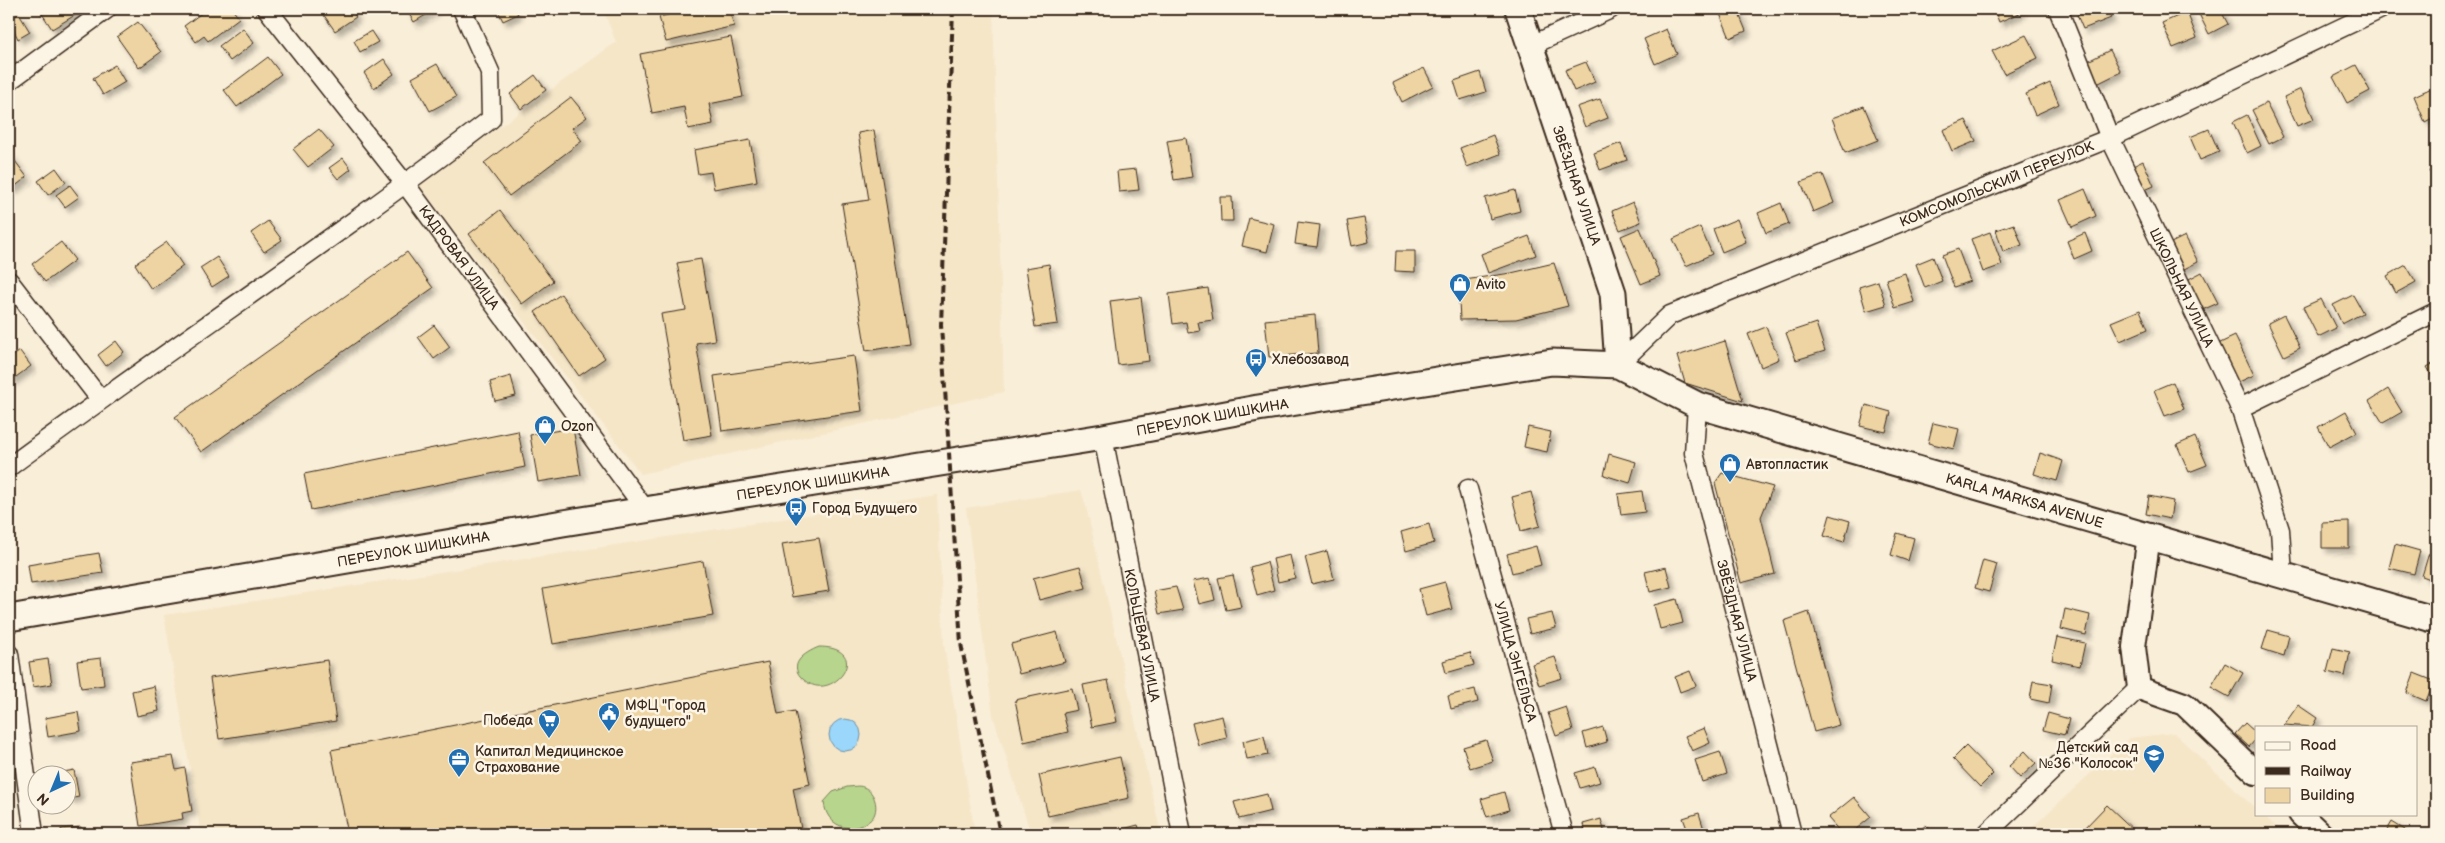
<svg xmlns="http://www.w3.org/2000/svg" width="2445" height="843" viewBox="0 0 2445 843" font-family="'Balsamiq Sans',sans-serif">
<defs>
<filter id="shadow"><feDropShadow dx="4.5" dy="4.5" stdDeviation="2.5" flood-color="#0004"/></filter>
</defs>
<rect width="100%" height="100%" fill="#f9eed8"/>
<filter id="ink" filterUnits="userSpaceOnUse"><feTurbulence type="fractalNoise" baseFrequency=".02" numOctaves="2"/><feDisplacementMap in="SourceGraphic" scale="10" xChannelSelector="R" yChannelSelector="G"/><feConvolveMatrix kernelMatrix="1 2 1 2 8 2 1 2 1" color-interpolation-filters="sRGB"/></filter>
<g filter="url(#ink)">
<path fill="#f5e6c8" d="M603,9H993L1004,392L641,474L418,184L519,113L616,42Z
M1081,490L1086,506L1161,834H1031L993,716L966,508Z
M937,495L944,644L975,834H201L164,615Z
M2174,733L2256,809V814H2262L2284,834H2025L2129,738Z"/>
<path fill="#b7d58d" stroke="#798056" d="M819,647C875,647 833,705 804,680C786,665 804,653 819,647Z
M847,787C852,787 859,785 863,787C876,791 881,813 869,821C850,835 826,826 824,802L833,792Z"/>
<path fill="#9ad7fb" stroke="#7492a3" d="M829 735a16 16 0 1 1 32 0a16 16 0 1 1-32 0Z"/>
<path fill="#edd4a2" stroke="#3b2a1e" filter="url(#shadow)" d="M39,9H85L52,29Z
M207,9H232L239,18L208,41L204,36L196,42L184,26Z
M331,9H350L356,17L335,31L323,14Z
M406,9H436L414,22Z
M497,9H515L518,14L503,21Z
M693,9H729L734,26L666,42L659,17Z
M1718,9H1737L1746,31L1730,38Z
M1994,9H2021L2022,12L1999,22Z
M2091,9H2107L2111,18L2083,29L2077,15Z
M2203,9H2220L2228,24L2209,34L2198,12Z
M2187,12L2197,38L2173,48L2162,23Z
M19,14L30,32L18,39L9,20Z
M138,22L161,52L139,68L117,37Z
M243,28L254,43L230,61L219,46Z
M1666,29L1677,54L1655,64L1644,39Z
M371,31L378,42L360,52L354,41Z
M2026,35L2038,58L2004,74L1992,51Z
M731,37L743,97L709,104L713,124L688,129L684,107L652,113L640,54Z
M2110,50L2121,72L2097,84L2086,62Z
M268,57L281,74L237,107L224,90Z
M384,59L394,74L374,88L364,73Z
M1586,62L1595,82L1574,91L1565,70Z
M437,64L456,97L430,111L412,78Z
M115,65L125,82L103,95L93,78Z
M2356,65L2370,91L2347,103L2333,77Z
M1424,68L1433,86L1402,102L1393,83Z
M1480,72L1486,92L1460,100L1454,81Z
M535,75L546,90L521,109L510,94Z
M2050,83L2059,104L2035,115L2026,94Z
M2436,86V116L2425,122L2414,96Z
M2301,89L2314,119L2297,126L2284,97Z
M571,97L587,117L572,128L582,141L509,196L484,163Z
M1600,99L1608,118L1585,127L1577,107Z
M2266,103L2283,137L2269,144L2252,110Z
M1864,106L1878,140L1845,153L1832,118Z
M2247,115L2261,146L2247,153L2233,122Z
M1966,120L1976,141L1952,151L1943,130Z
M319,129L334,147L308,167L293,149Z
M2209,129L2219,152L2200,160L2190,137Z
M874,130L909,344L866,351L842,204L869,200L858,133Z
M1493,135L1500,154L1467,167L1460,148Z
M1186,138L1192,177L1174,180L1167,141Z
M750,140L757,181L714,189L711,172L698,174L694,150Z
M1621,143L1627,160L1600,170L1594,153Z
M9,153L27,177L9,191Z
M343,158L351,169L338,179L329,168Z
M2143,161L2154,186L2140,192L2129,168Z
M56,168L66,182L48,195L38,181Z
M2436,168V185L2429,171Z
M1136,169L1139,190L1119,192L1117,171Z
M1823,174L1834,203L1813,212L1801,182Z
M70,185L79,197L65,207L56,195Z
M2085,189L2096,216L2072,227L2060,200Z
M1515,190L1520,211L1490,219L1485,198Z
M1220,197H1232L1233,221H1221Z
M1633,202L1641,222L1620,230L1612,211Z
M1781,203L1789,224L1766,233L1758,213Z
M500,210L553,281L522,304L469,234Z
M1249,218L1274,224L1267,252L1242,246Z
M1364,218L1369,242L1352,246L1347,221Z
M1737,219L1746,242L1722,252L1713,229Z
M268,221L282,240L264,252L251,233Z
M1298,222L1320,225L1317,247L1295,244Z
M2014,224L2022,245L2003,252L1996,230Z
M1700,227L1712,254L1686,266L1673,239Z
M1640,228L1660,276L1641,284L1621,236Z
M1990,232L2002,265L1983,272L1971,239Z
M2085,233L2092,251L2074,259L2067,241Z
M1529,236L1536,255L1488,273L1481,254Z
M2185,236L2198,262L2180,271L2167,245Z
M61,242L75,260L45,282L32,264Z
M167,242L183,266L151,289L135,264Z
M1958,249L1970,281L1954,287L1942,255Z
M1396,251H1415V272L1395,271Z
M407,252L433,288L201,452L175,417Z
M217,257L229,276L212,287L200,268Z
M1933,257L1942,281L1925,288L1916,264Z
M701,259L715,340L696,343L712,435L683,440L661,314L686,310L677,263Z
M1554,263L1568,306L1516,319L1460,320L1458,281L1511,273Z
M1049,264L1058,324L1035,327L1026,268Z
M2406,265L2416,282L2396,293L2387,276Z
M2202,272L2218,303L2200,311L2185,281Z
M1905,273L1914,302L1895,308L1886,279Z
M1878,281L1886,305L1866,311L1859,287Z
M1208,288L1213,320L1198,322L1200,331L1188,333L1186,322L1173,324L1169,294Z
M561,294L605,358L579,376L535,312Z
M2353,295L2363,313L2342,324L2333,305Z
M1141,297L1149,361L1118,365L1110,301Z
M2321,299L2336,328L2318,337L2303,307Z
M2140,310L2148,329L2120,341L2111,322Z
M1315,315L1318,353L1269,357L1265,320Z
M2284,315L2300,348L2284,356L2268,323Z
M1816,323L1825,351L1796,360L1786,333Z
M434,325L450,347L434,359L418,337Z
M1766,327L1779,359L1761,367L1748,334Z
M2235,336L2254,375L2237,383L2218,344Z
M116,341L124,352L106,366L98,355Z
M1725,341L1743,401L1685,383L1677,356Z
M20,351L31,366L9,382V359Z
M854,356L862,411L722,431L714,376Z
M2436,362V382L2427,367Z
M511,376L516,396L495,401L490,382Z
M2173,382L2184,409L2165,416L2154,390Z
M2388,389L2402,412L2383,423L2369,401Z
M1866,405L1891,412L1886,432L1860,426Z
M2346,411L2357,432L2329,447L2318,427Z
M1933,423L1959,429L1954,449L1928,443Z
M1528,427L1551,432L1547,452L1524,447Z
M573,428L581,475L538,482L530,435Z
M518,431L525,467L311,510L304,474Z
M2195,437L2207,465L2189,472L2177,445Z
M2040,453L2063,461L2057,481L2034,474Z
M1609,454L1636,462L1630,483L1604,475Z
M1722,473L1773,487L1761,517L1775,574L1741,583L1715,483Z
M1642,491L1645,512L1621,515L1618,494Z
M1531,492L1540,526L1521,531L1512,497Z
M2149,496L2173,501L2170,519L2146,514Z
M1830,515L1850,521L1844,542L1824,536Z
M2349,522V548H2322V523Z
M1429,524L1434,543L1406,551L1401,532Z
M1897,533L1914,538L1908,561L1891,555Z
M819,538L829,591L792,597L782,544Z
M2395,544L2420,551L2414,574L2389,568Z
M1536,546L1541,565L1512,573L1507,554Z
M1327,551L1334,579L1312,584L1305,557Z
M99,553L103,573L31,584L28,565Z
M2429,553L2436,555V581L2422,576Z
M1290,555L1295,578L1278,582L1273,559Z
M1983,560L1997,564L1989,592L1975,588Z
M703,561L713,616L553,644L543,589Z
M1267,562L1274,590L1257,595L1250,567Z
M1080,566L1086,588L1039,600L1033,578Z
M1666,567L1671,587L1650,592L1645,572Z
M1233,575L1241,607L1226,610L1218,578Z
M1210,578L1215,600L1199,604L1193,581Z
M1445,582L1452,609L1426,616L1419,589Z
M1176,587L1183,610L1159,614L1154,591Z
M1677,599L1683,623L1660,629L1654,605Z
M2065,609L2090,615L2086,635L2061,629Z
M1809,612L1839,725L1814,732L1784,621Z
M1552,613L1556,628L1530,634L1526,619Z
M2268,630L2289,636L2284,656L2262,649Z
M1057,632L1065,662L1019,674L1011,644Z
M2057,637L2085,643L2080,666L2052,660Z
M2333,648L2350,652L2345,676L2327,672Z
M1470,653L1474,665L1446,673L1443,661Z
M1555,657L1562,678L1539,685L1532,664Z
M101,658L104,685L81,688L77,661Z
M48,659L52,684L33,687L29,662Z
M327,660L336,721L219,739L210,678Z
M768,662L778,714L795,711L810,784L793,788L802,834H348L331,750Z
M2225,663L2243,673L2229,697L2211,687Z
M1690,671L1696,686L1680,692L1675,677Z
M2414,673L2434,681L2426,701L2407,693Z
M1108,680L1117,722L1092,727L1083,685Z
M2033,681L2052,684L2049,703L2030,699Z
M154,686L159,711L137,716L132,691Z
M1072,688L1077,710L1063,713L1068,732L1024,742L1015,700Z
M1475,689L1478,702L1451,709L1448,696Z
M2298,705L2317,718L2312,727L2284,725Z
M1566,707L1573,730L1556,736L1548,713Z
M78,712L81,731L48,737L45,718Z
M2048,713L2069,719L2065,735L2043,730Z
M1222,716L1227,738L1198,745L1192,723Z
M2245,723L2256,733V739L2249,747L2235,734Z
M1603,727L1607,742L1587,748L1583,733Z
M1704,728L1710,743L1692,751L1685,736Z
M1264,736L1268,755L1247,759L1243,741Z
M1486,740L1493,761L1470,768L1463,747Z
M1966,746L1993,774L1980,787L1953,759Z
M2025,751L2036,763L2020,778L2009,766Z
M1720,752L1727,774L1702,782L1695,760Z
M173,756L176,770L185,768L192,811L182,813L183,819L140,826L130,762Z
M1120,757L1129,798L1048,816L1039,775Z
M1595,767L1600,782L1580,788L1575,773Z
M74,770L79,797L68,799V776L48,775Z
M1504,792L1509,810L1487,817L1481,799Z
M1267,794L1271,811L1239,819L1234,802Z
M1854,797L1871,817L1850,834H1842L1828,818Z
M2107,805L2138,834H2088L2083,830Z
M1699,813L1705,833L1689,834L1683,818Z
M1601,819L1605,834H1586L1583,824Z
M2392,822L2405,830L2402,834H2385Z
M1138,825L1141,834H1104Z
M1926,825L1934,834H1915Z
M81,827L82,834H62L61,829Z
M1239,830L1240,834H1220Z"/>
<g fill="none" stroke-linecap="round" stroke-linejoin="round">
<g stroke="#3b2a1e" stroke-width="21">
<g id="minor">
<path id="s1" d="M267,9L406,185L645,509"/>
<path id="s2" d="M2058,9L2110,138L2240,408L2280,530L2283,574"/>
<path d="M1530,46L1611,9"/>
<path d="M9,81L107,9"/>
<path d="M9,281L100,399"/>
<path id="s3" d="M1618,365L1670,315L2110,138L2381,9"/>
<path id="s4" d="M1697,405L1694,453L1792,834"/>
<path d="M2240,408L2436,312"/>
<path id="s5" d="M1103,437L1182,834"/>
<path d="M9,467C168,349 334,240 491,119L490,72L462,9"/>
<path id="s6" d="M1468,489L1564,834"/>
<path d="M9,654L34,834"/>
<path d="M1986,834L2139,688"/>
</g>
</g>
<g stroke="#3b2a1e" stroke-width="26">
<path id="tertiary" d="M2149,535L2134,647L2139,688L2184,704L2256,773
M2300,814L2321,834"/>
</g>
<g stroke="#3b2a1e" stroke-width="29">
<g id="secondary">
<path id="s7" d="M1518,9L1613,293L1618,365"/>
<path id="s8" d="M9,618L563,523L1103,437L1258,408L1552,362L1618,365L1697,405L2436,620"/>
</g>
</g>
<use href="#minor" stroke="#fcf5e5" stroke-width="18"/>
<use href="#tertiary" stroke="#fcf5e5" stroke-width="22"/>
<use href="#secondary" stroke="#fcf5e5" stroke-width="25"/>
<path stroke="#3b2a1e" stroke-width="4" stroke-dasharray="8 4" stroke-linecap="butt" d="M953,9L941,325L961,644L1000,834"/>
</g>
</g>
<defs>
<g id="shop-pin" transform="scale(1.125)"><path d="M0 17L-7.5 6A9.5 9.5 0 1 1 7.5 6Z" fill="#1f6fb2" stroke="#fcf5e5"/><path d="M-5-2.5h2.3a2.7 3.5 0 0 1 5.4 0H5L5.5 6h-11ZM-1.5-2.5h3a1.5 2.3 0 0 0-3 0Z" fill="#fff"/></g>
<g id="bus-pin" transform="scale(1.125)"><path d="M0 17L-7.5 6A9.5 9.5 0 1 1 7.5 6Z" fill="#1f6fb2" stroke="#fcf5e5"/><path d="M-5-6H5V4H4V6H2V4H-2V6H-4V4H-5ZM-3.5-4V0h7V-4ZM-3.5 1.2v1.5H-2V1.2ZM2 1.2v1.5H3.5V1.2Z" fill="#fff"/></g>
<g id="civic-pin" transform="scale(1.125)"><path d="M0 17L-7.5 6A9.5 9.5 0 1 1 7.5 6Z" fill="#1f6fb2" stroke="#fcf5e5"/><path d="M-.6-6.5H3V-4.5H.6V-3L4-1V1h2V6H-6V1h2V-1L-.6-3ZM-1.2 2.5V6h2.4V2.5Z" fill="#fff"/></g>
<g id="supermarket-pin" transform="scale(1.125)"><path d="M0 17L-7.5 6A9.5 9.5 0 1 1 7.5 6Z" fill="#1f6fb2" stroke="#fcf5e5"/><path d="M-6-5.5h2.5l.6 2H6L4.5 2H-2.5L-4.4-4H-6ZM-1.5 3.2a1.3 1.3 0 1 0 .1 0ZM3 3.2a1.3 1.3 0 1 0 .1 0Z" fill="#fff"/></g>
<g id="school-pin" transform="scale(1.125)"><path d="M0 17L-7.5 6A9.5 9.5 0 1 1 7.5 6Z" fill="#1f6fb2" stroke="#fcf5e5"/><path d="M0-5L7-2L0 1L-7-2ZM-4 1L0 2.5L4 1V4Q0 6-4 4Z" fill="#fff"/></g>
<g id="office-pin" transform="scale(1.125)"><path d="M0 17L-7.5 6A9.5 9.5 0 1 1 7.5 6Z" fill="#1f6fb2" stroke="#fcf5e5"/><path d="M-6-3h4V-5.5h4V-3h4V5H-6ZM-1-4.5V-3h2v-1.5ZM-6 0V1H6V0Z" fill="#fff"/></g>
</defs>
<g fill-rule="evenodd">
<use href="#shop-pin" x="1460" y="284"/>
<use href="#bus-pin" x="1256" y="359"/>
<use href="#shop-pin" x="545" y="426"/>
<use href="#shop-pin" x="1730" y="464"/>
<use href="#bus-pin" x="796" y="508"/>
<use href="#civic-pin" x="609" y="713"/>
<use href="#supermarket-pin" x="549" y="720"/>
<use href="#school-pin" x="2154" y="755"/>
<use href="#office-pin" x="459" y="759"/>
</g>
<g text-anchor="middle" stroke-width="5" stroke-linejoin="round" paint-order="stroke">
<g font-size="14" fill="#3b2a1e" stroke="#fcf5e5">
<text dy="5" stroke="none"><textPath href="#s3" startOffset="424">КОМСОМОЛЬСКИЙ ПЕРЕУЛОК</textPath></text>
<text dy="5" stroke="none"><textPath href="#s7" startOffset="186">ЗВЁЗДНАЯ УЛИЦА</textPath></text>
<text dy="5" stroke="none"><textPath href="#s1" startOffset="314">КАДРОВАЯ УЛИЦА</textPath></text>
<text dy="5" stroke="none"><textPath href="#s2" startOffset="305">ШКОЛЬНАЯ УЛИЦА</textPath></text>
<text dy="5" stroke="none"><textPath href="#s8" startOffset="1220">ПЕРЕУЛОК ШИШКИНА</textPath></text>
<text dy="5" stroke="none"><textPath href="#s8" startOffset="815">ПЕРЕУЛОК ШИШКИНА</textPath></text>
<text dy="5" stroke="none"><textPath href="#s8" startOffset="2060">KARLA MARKSA AVENUE</textPath></text>
<text dy="5" stroke="none"><textPath href="#s8" startOffset="410">ПЕРЕУЛОК ШИШКИНА</textPath></text>
<text dy="5" stroke="none"><textPath href="#s4" startOffset="221">ЗВЁЗДНАЯ УЛИЦА</textPath></text>
<text dy="5" stroke="none"><textPath href="#s5" startOffset="202">КОЛЬЦЕВАЯ УЛИЦА</textPath></text>
<text dy="5" stroke="none"><textPath href="#s6" startOffset="179">УЛИЦА ЭНГЕЛЬСА</textPath></text>
</g>
<g font-size="14" fill="#3b2a1e" stroke="#fcf5e5" text-anchor="start">
<text x="1476" y="289">Avito</text>
<text x="1272" y="364">Хлебозавод</text>
<text x="561" y="431">Ozon</text>
<text x="1746" y="469">Автопластик</text>
<text x="812" y="513">Город Будущего</text>
<text x="625" y="710">МФЦ "Город<tspan x="625" dy="16">будущего"</tspan></text>
<text x="533" y="725" text-anchor="end">Победа</text>
<text x="2138" y="752" text-anchor="end">Детский сад<tspan x="2138" dy="16">№36 "Колосок"</tspan></text>
<text x="475" y="756">Капитал Медицинское<tspan x="475" dy="16">Страхование</tspan></text>
</g>
</g>
<rect width="2445" height="843" fill="none" stroke="#fcf5e5" stroke-width="30"/>
<rect x="15" y="15" width="2415" height="813" fill="none" stroke="#3b2a1e" stroke-width="2" filter="url(#ink)"/>
<rect x="2255" y="726" width="162" height="90" fill="#fcf5e5" stroke="#afa495"/>
<rect x="2265" y="742" width="25" height="8" fill="#fcf5e5" stroke="#afa495"/>
<text x="2300" y="750" font-size="15" fill="#3b2a1e">Road</text>
<rect x="2265" y="767" width="25" height="8" fill="#3b2a1e" stroke="#afa495"/>
<text x="2300" y="776" font-size="15" fill="#3b2a1e">Railway</text>
<rect x="2265" y="788" width="25" height="15" fill="#edd4a2" stroke="#afa495"/>
<text x="2300" y="800" font-size="15" fill="#3b2a1e">Building</text>
<g transform="translate(52 790) rotate(224)"><circle r="24" fill="#fcf5e5" stroke="#afa495"/>
<path d="M0-4L9 19L0 12L-9 19Z" fill="#1f6fb2"/>
<text y="-8" font-size="14" font-weight="bold" text-anchor="middle" fill="#3b2a1e">N</text>
</g>
</svg>
